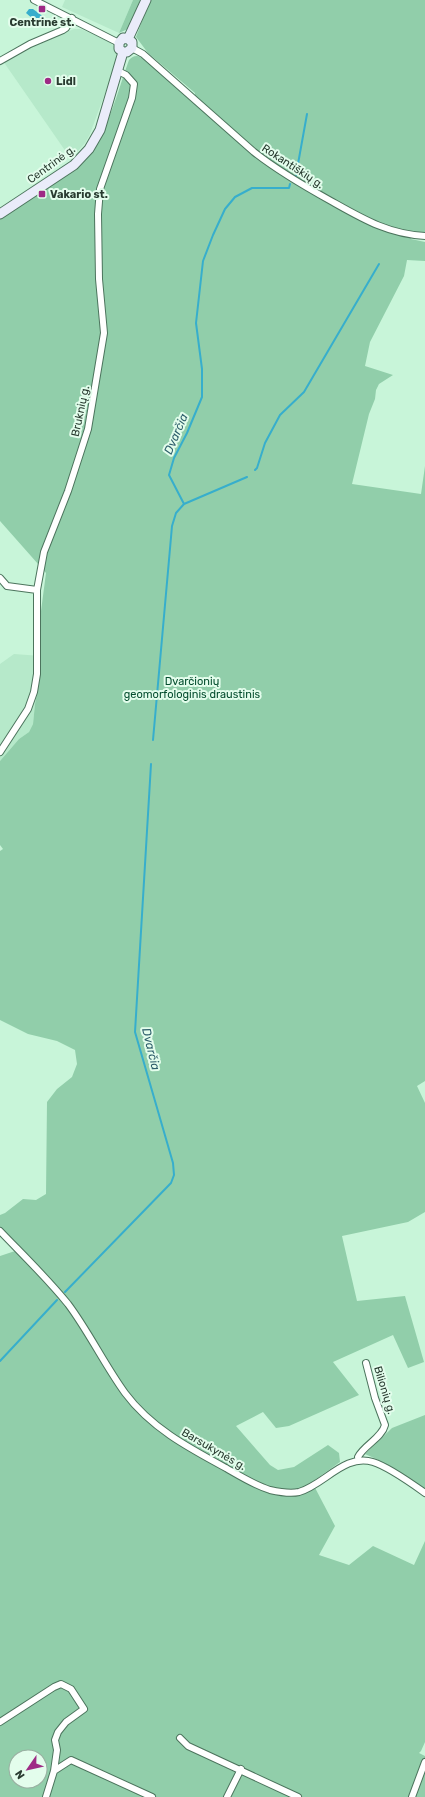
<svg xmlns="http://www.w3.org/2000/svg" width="425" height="1797" viewBox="0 0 425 1797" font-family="Rubik,sans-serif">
<rect width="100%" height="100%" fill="#c8f5d9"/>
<path fill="#b6e9ca" d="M65,0H133L119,33L62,7Z
M74,29H81L109,42L118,50L119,55L90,134L85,143L71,159L3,61L24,50Z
M14,654L41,656L40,677L35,704L33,724L29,732L19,739L0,761V664Z"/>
<path fill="#91ceaa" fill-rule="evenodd" d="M133,0H140L130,28L119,33Z
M150,0H425V232H413L411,239L425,242V261L407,260L404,276L370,342L365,366L393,375L379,384L376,390L375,399L369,414L352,484L421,494L425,466V1081L417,1086L425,1103V1212L408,1222L342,1236L357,1301L405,1296L424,1362L408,1368L393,1335L333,1362L359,1395L289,1426L276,1428L263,1412L236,1426L270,1465L278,1470L294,1467L328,1445L339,1453L340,1462L312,1482L335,1526L319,1555L349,1565L373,1546L414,1565L425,1541V1742L421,1751L419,1753L425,1756V1797H0V1256L15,1251L18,1245L0,1227V1215L5,1213L23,1199L36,1200L46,1194L47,1102L57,1089L72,1077L77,1064L75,1050L57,1041L28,1034L0,1020V851L3,849L0,845V761L19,739L29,732L33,724L35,704L40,677L41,611L46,573L0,521V218L75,169C106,143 115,98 129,60C131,58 133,56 137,56C147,57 185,93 194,102L195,93L148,53L136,37ZM16,1757H40V1781H16Z
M425,1415V1489L383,1462L365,1454L392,1428Z"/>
<path fill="#37aecc" d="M29,9H33L49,21L43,26L40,25L26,13Z"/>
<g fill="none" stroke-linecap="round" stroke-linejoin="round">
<path stroke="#37aecc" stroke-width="2" d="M296,175L307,114
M255,470L257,468L265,443L280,415L304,392L379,264
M184,504L247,477
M153,740L172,526L176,513L184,504L169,475L174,458L187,433L202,397V369L196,323L203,261L213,235L225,209L235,197L252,188H289L290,184
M65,1292L171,1183L174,1175L173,1163L135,1032L151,764
M0,1361L57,1300"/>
<g stroke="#4c745d" stroke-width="8">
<path id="minor" d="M34,0L119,43
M132,48L143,54L254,152C278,171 304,186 331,201C363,219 388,234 425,236
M0,61L30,44L63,30L66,28L72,18
M0,578L7,586L37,590
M0,752L28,709L34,692L37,674V590L44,552L68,491L88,429L104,333L99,279L98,214L100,189L132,98L134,84L126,75L118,71
M0,1231C23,1255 47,1278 68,1304C89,1332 104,1364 125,1393C151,1428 189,1448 226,1468C240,1476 254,1485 270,1490C279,1492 290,1494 299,1492C324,1485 345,1453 373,1462C389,1467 411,1483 425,1493
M359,1461L358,1457C364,1445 382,1438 385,1425L375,1398L366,1363
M0,1722L54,1687L61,1684L71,1689L84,1709L66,1722L58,1732L55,1740L57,1750L54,1771L46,1797
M180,1738L188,1746L298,1797
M54,1771L71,1760L152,1797
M227,1797L241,1769
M412,1797L425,1762"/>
</g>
<g stroke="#4c745d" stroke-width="11">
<path id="secondary" d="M128,39L146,0
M123,52L119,49V43L123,38L128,39
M123,52H127L132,48V42L128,39
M0,214L74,165L89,149L100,130L123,52"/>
</g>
<use href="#minor" stroke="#fff" stroke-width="6"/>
<use href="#secondary" stroke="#eaecfa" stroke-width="9"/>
</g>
<g fill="#9e2a85" stroke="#e3fdec" stroke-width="1.5">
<rect x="38" y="5" width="8" height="8" rx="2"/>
<circle cx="48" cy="81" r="4"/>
<rect x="38" y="190" width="8" height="8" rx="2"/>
</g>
<g text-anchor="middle" stroke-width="4" stroke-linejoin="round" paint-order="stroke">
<g font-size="11" font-weight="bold" fill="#293b30" stroke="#e3fdec" text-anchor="start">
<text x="42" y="26" text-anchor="middle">Centrinė st.</text>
<text x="56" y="85">Lidl</text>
<text x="50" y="198">Vakario st.</text>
</g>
<g font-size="11" fill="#293b30" stroke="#e3fdec">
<text transform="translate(51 164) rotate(-36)" y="4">Centrinė g.</text>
<text transform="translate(293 166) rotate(33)" y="4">Rokantiškių g.</text>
<text transform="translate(80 411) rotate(-78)" y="4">Bruknių g.</text>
<text transform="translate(385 1390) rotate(73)" y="4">Bilionių g.</text>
<text transform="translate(214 1449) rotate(30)" y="4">Barsukynės g.</text>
</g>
<g font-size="11" fill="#044d2e" stroke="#e3fdec">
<text x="192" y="685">Dvarčionių<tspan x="192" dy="13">geomorfologinis draustinis</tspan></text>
</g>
<g font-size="12" font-style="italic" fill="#2e5e6b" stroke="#e3fdec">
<text transform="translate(176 434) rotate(-67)" y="4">Dvarčia</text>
<text transform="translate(151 1049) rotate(76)" y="4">Dvarčia</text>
</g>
</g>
<g transform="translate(28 1769) rotate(236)"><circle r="19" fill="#e3fdec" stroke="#99afa1"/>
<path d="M0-3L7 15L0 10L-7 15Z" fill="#9e2a85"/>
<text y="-6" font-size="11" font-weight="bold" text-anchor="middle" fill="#293b30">N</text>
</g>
</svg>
